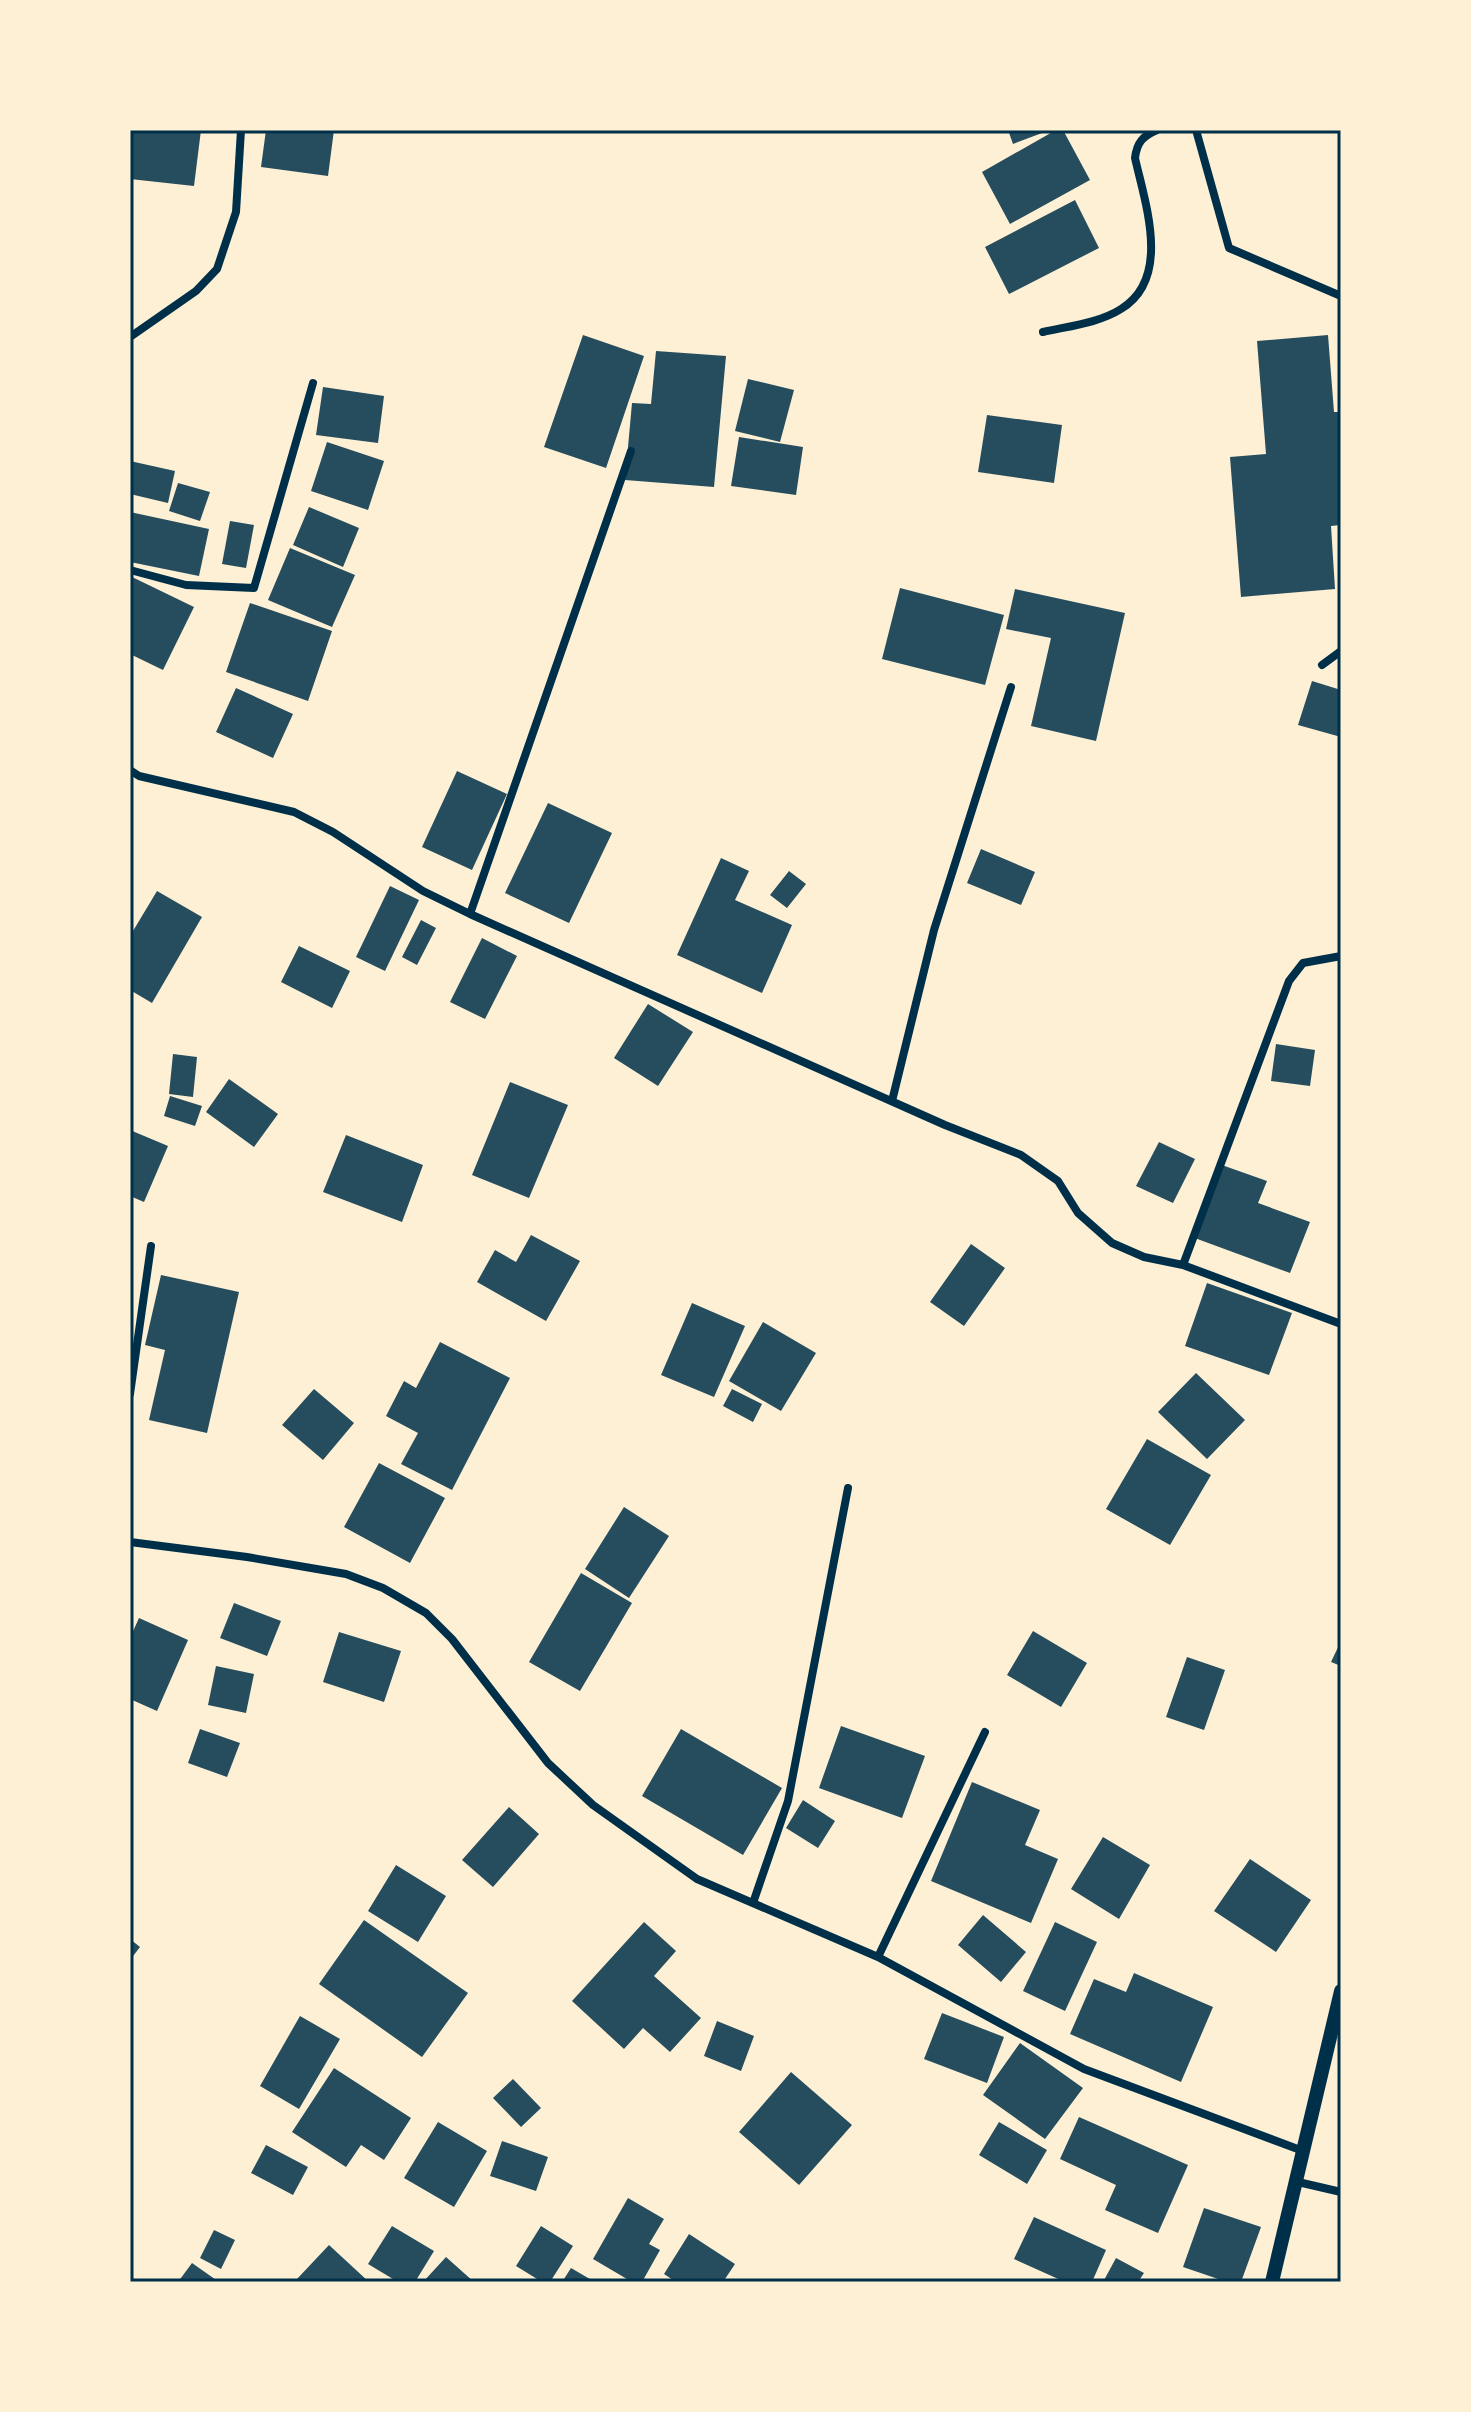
<svg xmlns="http://www.w3.org/2000/svg" width="1471" height="2412" viewBox="0 0 1471 2412" font-family="Inter,sans-serif">
<rect width="100%" height="100%" fill="#fdf0d5"/>
<path fill="#264d5e" d="M130,130H201L194,186L130,179Z
M266,130H334L328,176L261,167Z
M1008,130H1050L1013,144Z
M1056,130H1063L1090,180L1010,224L982,172Z
M1075,200L1099,248L1009,294L985,247Z
M583,335L644,356L606,468L544,447Z
M1328,335L1334,412H1341V525L1331,526L1335,589L1241,597L1230,457L1266,454L1257,341Z
M656,351L726,356L714,487L625,480L632,403L651,404Z
M748,379L794,390L780,442L735,431Z
M323,387L384,396L378,443L316,435Z
M987,415L1062,425L1054,483L978,472Z
M739,437L803,447L796,495L731,486Z
M327,442L384,461L368,510L311,491Z
M130,461L175,471L168,503L130,494Z
M178,483L210,492L200,521L169,511Z
M309,507L359,528L343,567L293,545Z
M130,512L209,529L199,576L130,562Z
M230,521L254,525L246,568L222,564Z
M290,548L355,575L332,627L268,600Z
M130,576L194,607L163,670L130,654Z
M900,588L1004,615L985,685L882,659Z
M1015,589L1125,613L1096,741L1031,726L1051,638L1006,629Z
M250,603L332,631L308,701L226,672Z
M1312,681L1341,690V737L1298,725Z
M236,688L293,714L273,758L216,732Z
M457,771L507,794L472,870L422,847Z
M548,803L612,833L569,923L505,893Z
M981,849L1035,872L1021,905L967,883Z
M721,858L749,871L735,900L792,925L762,993L677,955Z
M789,871L806,884L787,908L770,895Z
M390,886L419,900L385,971L356,957Z
M157,891L202,917L152,1003L130,990V936Z
M421,920L436,928L417,965L402,957Z
M482,938L517,956L485,1019L450,1002Z
M299,946L350,971L332,1008L281,982Z
M648,1004L693,1032L658,1086L614,1058Z
M1276,1044L1315,1050L1310,1086L1271,1081Z
M173,1054L197,1057L193,1097L169,1094Z
M229,1079L278,1114L254,1147L206,1112Z
M510,1082L568,1105L529,1198L472,1175Z
M170,1096L202,1106L195,1126L164,1116Z
M130,1130L168,1146L144,1202L130,1196Z
M346,1135L423,1165L402,1222L323,1192Z
M1159,1142L1195,1159L1173,1203L1136,1186Z
M1219,1164L1267,1181L1258,1203L1310,1222L1290,1273L1192,1237Z
M531,1235L580,1261L546,1321L477,1282L495,1250L516,1262Z
M971,1244L1005,1268L964,1326L930,1302Z
M161,1275L239,1292L207,1433L149,1420L165,1350L145,1345Z
M1207,1283L1292,1313L1269,1375L1185,1346Z
M692,1303L745,1326L714,1397L661,1375Z
M763,1322L816,1353L781,1411L729,1381Z
M440,1342L510,1378L452,1490L401,1464L418,1433L386,1416L404,1381L416,1388Z
M1196,1373L1245,1420L1207,1459L1158,1412Z
M314,1389L354,1423L323,1460L282,1425Z
M732,1389L762,1404L753,1422L723,1406Z
M1147,1439L1211,1475L1170,1545L1106,1509Z
M379,1463L445,1498L410,1563L344,1527Z
M624,1507L669,1536L629,1598L585,1569Z
M581,1573L632,1603L580,1691L529,1662Z
M234,1603L281,1621L267,1656L220,1638Z
M139,1618L188,1640L157,1711L130,1699V1638Z
M1033,1631L1087,1663L1061,1707L1007,1675Z
M339,1632L401,1651L384,1702L323,1682Z
M1341,1641V1666L1331,1662Z
M1187,1657L1225,1670L1204,1730L1166,1717Z
M216,1666L254,1674L246,1713L208,1705Z
M841,1726L925,1756L902,1818L819,1788Z
M200,1729L240,1743L227,1777L188,1763Z
M681,1729L782,1788L743,1855L642,1796Z
M972,1782L1040,1810L1025,1845L1058,1859L1031,1923L931,1881Z
M803,1800L835,1821L818,1848L786,1828Z
M509,1807L539,1834L493,1887L462,1860Z
M1103,1837L1150,1865L1119,1919L1071,1889Z
M1250,1859L1311,1900L1276,1952L1214,1911Z
M396,1865L446,1896L418,1942L368,1911Z
M983,1915L1026,1952L1001,1982L958,1945Z
M364,1920L468,1993L422,2057L319,1984Z
M644,1922L676,1951L654,1976L701,2018L670,2052L643,2028L624,2049L572,2001Z
M1055,1922L1097,1942L1065,2011L1023,1991Z
M130,1939L140,1947L130,1960Z
M1134,1973L1213,2007L1181,2082L1070,2034L1094,1979L1126,1992Z
M942,2013L1004,2037L987,2083L924,2059Z
M300,2016L340,2039L299,2109L260,2086Z
M717,2021L754,2036L741,2071L704,2056Z
M1020,2043L1083,2088L1045,2139L983,2095Z
M334,2068L411,2118L384,2160L361,2145L346,2167L292,2132Z
M791,2072L852,2125L799,2185L739,2132Z
M513,2079L541,2108L521,2127L493,2098Z
M1079,2117L1188,2165L1158,2233L1105,2210L1116,2185L1060,2159Z
M438,2122L487,2151L454,2207L404,2178Z
M999,2122L1047,2150L1027,2184L979,2155Z
M502,2141L548,2157L536,2191L490,2176Z
M266,2145L308,2167L293,2195L251,2173Z
M628,2198L664,2219L649,2244L660,2250L642,2282H632L593,2259Z
M1204,2208L1261,2227L1241,2282H1227L1183,2267Z
M1034,2217L1106,2250L1092,2282H1065L1014,2259Z
M392,2226L434,2251L415,2282H398L368,2264Z
M541,2226L573,2246L550,2282H542L516,2266Z
M214,2230L235,2240L221,2269L200,2258Z
M689,2234L735,2264L723,2282H676L664,2274Z
M329,2245L369,2282H300L297,2279Z
M446,2257L474,2282H423Z
M1116,2258L1144,2273L1138,2282H1103Z
M192,2263L219,2282H178Z
M571,2268L595,2282H562Z"/>
<g fill="none" stroke-linecap="round" stroke-linejoin="round">
<path stroke="#003049" stroke-width="8" d="M1196,130L1229,248L1341,296
M1043,332C1069,326 1099,323 1121,309C1172,278 1145,203 1135,158C1137,142 1143,136 1157,130
M130,337L196,291L217,269L236,212L241,130
M130,570L186,585L254,588L313,383
M1322,665L1341,651
M130,770L139,776L294,812L333,832L423,891L470,914L945,1125L1021,1155L1058,1181L1078,1213L1112,1243L1144,1257L1183,1265L1341,1324
M470,914L631,451
M892,1101L934,930L1011,687
M1183,1265L1289,981L1303,963L1341,956
M130,1394L151,1246
M130,1542L247,1557L346,1574L383,1588L426,1613L452,1639L548,1763L593,1805L697,1879L878,1957L1084,2069L1303,2151
M753,1903L788,1801L848,1488
M878,1957L985,1732
M1298,2182L1341,2192"/>
<path stroke="#003049" stroke-width="14" d="M1272,2282L1341,1991"/>
</g>
<rect width="1471" height="2412" fill="none" stroke="#fdf0d5" stroke-width="264"/>
<rect x="132" y="132" width="1207" height="2148" fill="none" stroke="#003049" stroke-width="3"/>
</svg>
